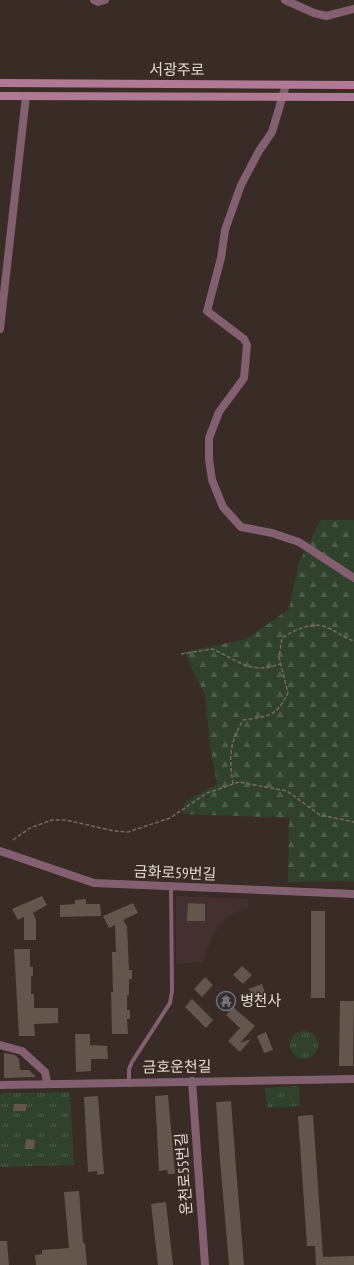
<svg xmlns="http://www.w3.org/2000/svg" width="354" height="1265" viewBox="0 0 354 1265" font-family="'PT Sans Narrow','Noto Sans KR',sans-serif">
<defs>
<pattern id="grass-tufts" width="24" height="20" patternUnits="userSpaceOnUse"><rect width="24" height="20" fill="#30422c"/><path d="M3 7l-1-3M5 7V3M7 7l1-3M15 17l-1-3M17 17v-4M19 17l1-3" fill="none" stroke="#4e5d4a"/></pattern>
<pattern id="forest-firs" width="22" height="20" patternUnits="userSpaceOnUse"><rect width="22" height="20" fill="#30422c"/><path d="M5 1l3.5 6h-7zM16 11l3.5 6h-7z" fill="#4e5d4a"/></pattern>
</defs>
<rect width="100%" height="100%" fill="#392b25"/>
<path fill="#453031" d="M176,896L248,899V907L229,916L216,930L202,962L176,964Z"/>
<path fill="url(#grass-tufts)" d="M290 1045a14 14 0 1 1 28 0a14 14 0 1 1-28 0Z
M299,1086L300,1106L267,1108L265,1088Z
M70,1092L74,1165L0,1167V1095L2,1093Z"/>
<path fill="url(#forest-firs)" d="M321,520H354V881L288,882L289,818L183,814L185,802L217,784L210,745L205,695L184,652L246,639L289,609L299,562Z"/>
<path fill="#63574d" d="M42,896L47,905L33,913L36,920V940H24V917L18,920L12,909Z
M86,899V904H100L101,916L60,917V905L75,904V900Z
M133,903L138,913L123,920L127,927L129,970H132V979H129V995H127V1010H130V1019H127L128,1034H112L111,992H113L112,952H116L115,925L109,928L103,916Z
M188,903L205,904V921H187Z
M311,911H325V998H311Z
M14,949H30V967H33V976H31V994H34V1008H58V1023L34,1024L35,1036H19Z
M242,966L252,975L243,984L233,975Z
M205,977L213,985L202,997L194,989Z
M262,984L266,996L258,999V997L242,1002L240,995L251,992L248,989Z
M192,999L213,1020L206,1028L185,1007Z
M340,1001H354L353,1066H339Z
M233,1007L255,1026L240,1043L251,1039L240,1052L228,1041L240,1028L226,1015Z
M266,1032L273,1050L264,1053L257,1036Z
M75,1034H90V1045L107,1046L108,1059H91V1071L76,1072Z
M4,1053L15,1055L19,1059L20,1070H29L36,1077L4,1078Z
M168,1095L175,1174H168L167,1170L159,1171L155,1096Z
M98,1096L104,1174L97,1175V1171L88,1172L84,1097Z
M231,1101L236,1167L244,1265H229L220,1160L216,1102Z
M14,1104H26V1111H13Z
M313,1115L323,1257L354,1256V1265H316L315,1246H307L298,1116Z
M26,1139L35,1140L34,1149H25Z
M79,1191L83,1243H85L87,1265H36L35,1255L42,1254V1250L69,1248L64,1192Z
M166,1202L173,1265H158L151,1204Z
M0,1241H7L9,1265H0Z"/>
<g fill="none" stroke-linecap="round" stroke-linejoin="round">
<path stroke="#766a65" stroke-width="1.5" stroke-dasharray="4 2" stroke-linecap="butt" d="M181,654L212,649C238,660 250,675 280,664
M233,784C229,756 229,745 243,720C269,716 275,718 288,693L279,657L282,638C292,631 313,621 326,627C336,631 344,638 354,641
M13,840L30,828L52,820H66L114,831L128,832L170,818L207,793L239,782L287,791L320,815L354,822"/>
<path stroke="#82606f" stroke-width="4" d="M129,1082V1069L132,1062L170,1003L172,991L171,887"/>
<path stroke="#82606f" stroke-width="8" d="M94,0L98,2L105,0
M285,0L314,13L326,16L354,9
M286,85L272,132L259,151L241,185L225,230L221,258L207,311L244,339L247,345L244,378L219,412L209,438V459L212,480L223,507L241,527L272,533L299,542L354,578
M0,329L26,96
M0,851L94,883L354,894
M0,1045L22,1051L45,1072L47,1083
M192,1081L205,1265
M0,1085L354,1079"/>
<path stroke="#b17a94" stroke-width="8" d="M0,83L354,85
M0,96L354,97"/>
</g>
<defs>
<g id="temple-ring" transform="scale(1)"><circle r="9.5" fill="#392b25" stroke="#6b7280" stroke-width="1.5"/><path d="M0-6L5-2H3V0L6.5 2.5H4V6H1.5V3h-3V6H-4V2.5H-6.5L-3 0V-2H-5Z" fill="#6b7280"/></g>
</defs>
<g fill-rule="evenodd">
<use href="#temple-ring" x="226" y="1001"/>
</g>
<g text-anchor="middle" stroke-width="3" stroke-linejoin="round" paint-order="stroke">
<g font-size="15" fill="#e2d9d5" stroke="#392b25">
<text x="177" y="75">서광주로</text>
<text transform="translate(175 873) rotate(2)" y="5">금화로59번길</text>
<text transform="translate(177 1067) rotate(-1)" y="5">금호운천길</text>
<text transform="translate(184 1174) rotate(-94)" y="5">운천로55번길</text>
</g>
<g font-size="15" fill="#e2d9d5" stroke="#392b25" text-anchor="start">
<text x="240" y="1006">병천사</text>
</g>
</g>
</svg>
